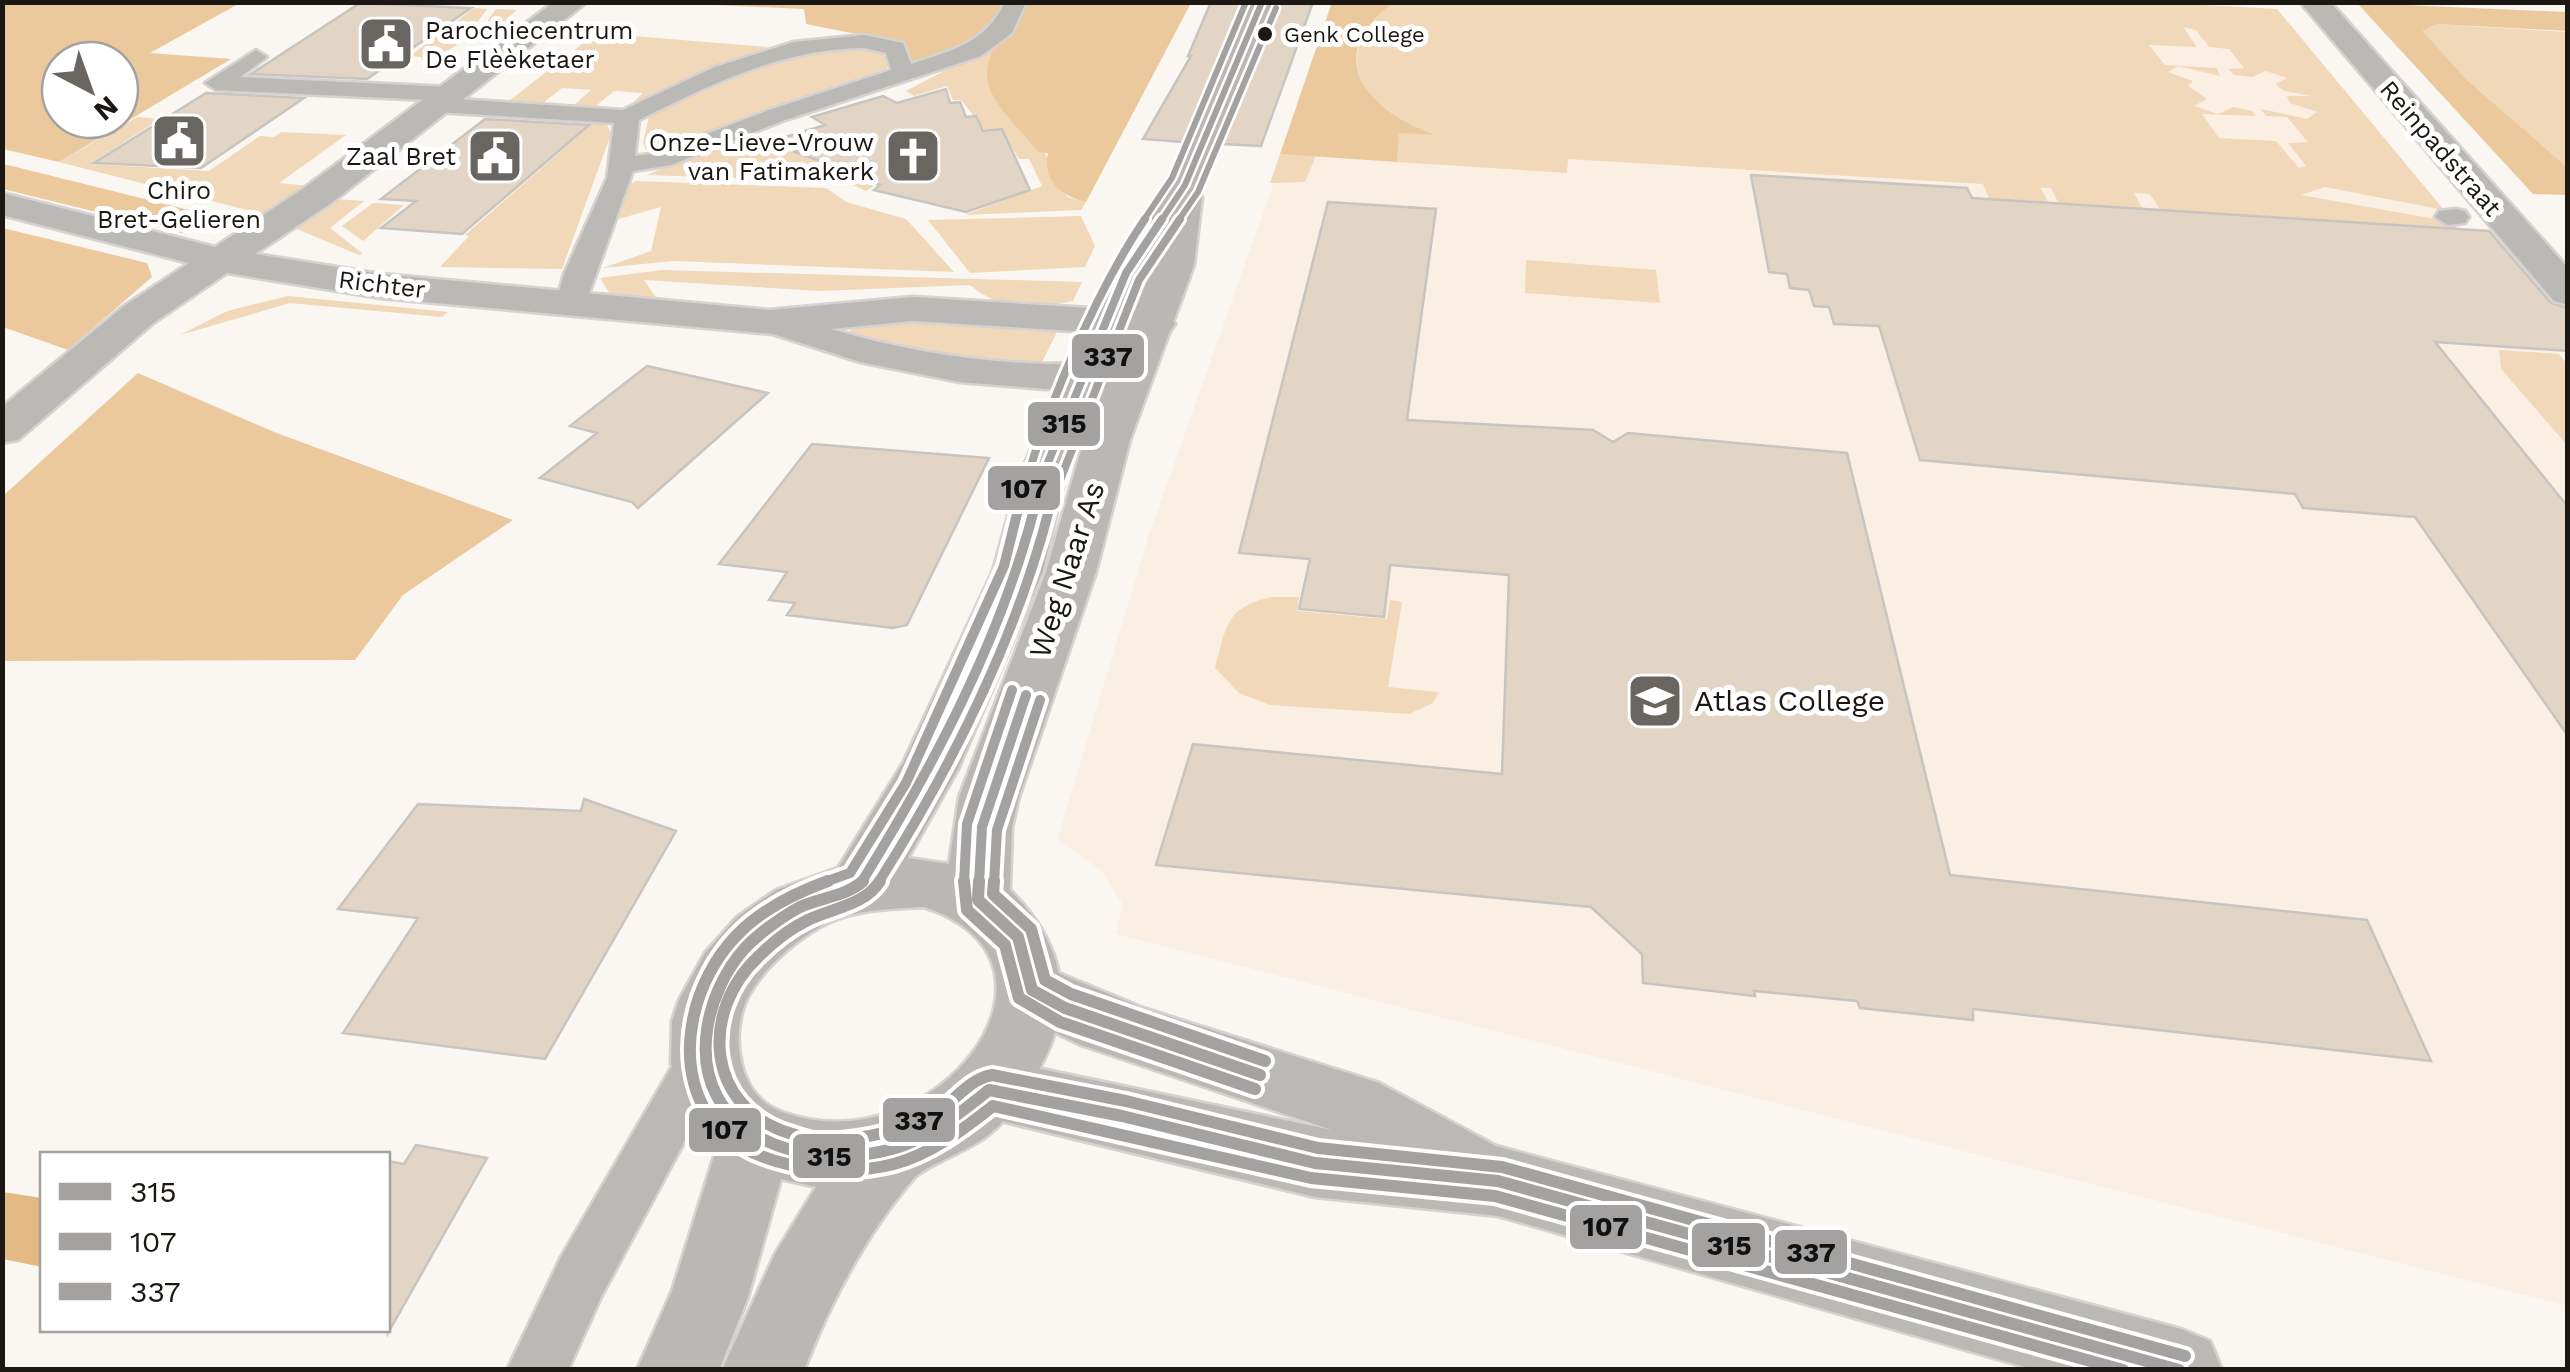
<svg xmlns="http://www.w3.org/2000/svg" width="2570" height="1372" viewBox="0 0 2570 1372" font-family="'Work Sans',sans-serif">
<rect width="100%" height="100%" fill="#faf6f2"/>
<path fill="#fbefe3" d="M2180,2L2277,9L2567,364V1306L1116,934L1123,905L1101,870L1057,840L1148,538L1285,151L1332,3Z"/>
<path fill="#f1d8b8" fill-rule="evenodd" d="M2141,2L2277,9L2444,210L2325,187L2301,195L2452,222L2557,351L2442,228L2203,214L2170,225L2150,194L2134,193L2143,209L2059,204L2051,188H2041L2056,218L1996,214L1983,184L1568,159L1567,173L1397,162L1399,133L1430,134C1363,110 1324,55 1393,3ZM2183,27L2196,30L2209,47L2229,49L2244,68L2228,69L2234,75L2252,77L2266,71L2287,78L2275,84L2284,91L2311,96H2287L2290,103L2317,112L2307,119L2261,109L2266,116L2287,117L2308,142L2288,143L2306,166L2299,168L2276,141L2219,138L2202,114L2255,116L2252,111L2233,107L2218,114L2194,106L2207,99L2188,86L2193,81L2168,72L2178,66L2220,76L2217,68L2165,65L2149,45L2197,47Z
M474,8L487,9L466,38L446,52L453,59L424,63L421,57L410,56Z
M496,9L517,10L505,20L530,22L503,42L474,40Z
M2437,24L2567,32V167L2466,79L2423,31Z
M596,33L768,47L627,108L643,93L614,91L596,106L574,105L591,90L562,88L543,103L509,101Z
M819,44L877,48L887,56V68L871,79L742,118L670,148L646,150L643,143L650,112Z
M991,46L1067,197L1086,202L1081,210L965,215L1042,186L1029,159H1019L1010,144L1001,145L993,129L985,130L961,100H953L947,86L914,96L906,91Z
M137,117L160,119L90,164L209,171L260,136L274,137L281,132L346,135L279,183L309,186L267,215L59,162Z
M579,119L606,122L611,134L562,269L440,267L469,236L465,235L584,131L571,129Z
M744,134L847,173L843,178L874,186L866,191L846,182L647,175Z
M1280,154L1316,156L1305,182L1270,183Z
M636,181L826,188L846,202L906,219L954,272L673,261L603,268L651,251L661,207L615,220L626,187Z
M334,199L364,201L330,228L362,253L359,255L297,229Z
M373,203L404,205L363,241L342,226Z
M1081,216L1095,246L1085,267L970,273L928,220Z
M1526,260L1656,270L1660,303L1525,293Z
M662,270L1082,282L1073,301C1034,310 1001,311 970,285L820,291L644,280L657,299L610,294L600,278Z
M288,296L448,312L442,317L290,303L180,335L227,311Z
M889,319L1060,326L1041,364C996,366 881,362 850,331L856,325Z
M2499,350L2559,354L2567,364V445L2501,369Z
M1272,597H1299L1297,611L1387,619L1390,600L1402,602L1388,687L1439,692L1433,703L1409,714L1270,705L1239,693L1215,668C1227,626 1225,607 1272,597Z"/>
<path fill="#ebc99d" fill-rule="evenodd" d="M3,2H240V3L150,53L231,59L59,162L3,149ZM120,60V120H60V60Z
M1332,2L1393,3C1319,58 1369,112 1435,135L1399,133L1397,162L1280,154Z
M670,3H1003C987,40 954,64 912,62L901,43L806,24L804,9Z
M1023,3H1191L1086,202C1062,196 1042,181 1048,153L1039,152C980,87 967,78 1023,3Z
M2357,3L2567,12V31L2437,24L2423,31L2466,79L2567,167V195L2533,194Z
M2,164L12,166L213,216L182,233L3,189Z
M3,228L147,263L152,277L68,350L3,327Z
M138,373L274,432L513,520L403,595L355,660L3,661V496Z"/>
<path fill="#e3ba83" d="M3,1192L42,1198V1267L3,1259Z"/>
<path fill="#e2d5c5" stroke="#c8c4c0" stroke-width="2.5" d="M1211,2H1244L1182,142L1143,139L1191,56H1188Z
M1279,2H1313L1261,146L1222,144Z
M360,3L471,8L367,79L251,74Z
M946,89L950,103L960,102L966,117L976,116L983,131L1002,129L1030,190L966,212L874,190L880,185L847,177L854,173L794,152L801,149L769,142L825,125L812,117L883,96L897,103Z
M206,93L304,98L201,168L94,163Z
M485,119L589,125L462,234L381,228L416,201L381,199Z
M1751,175L1967,188L1972,198L2489,231L2551,303L2568,308V351L2435,342L2568,507V736L2415,517L2303,508L2295,494L1920,460L1879,326L1834,324L1829,307L1814,306L1809,290L1790,288L1787,274L1769,272Z
M1328,202L1436,209L1407,420L1593,430L1613,442L1628,433L1847,453L1950,875L2367,920L2431,1061L1973,1009V1020L1860,1008L1857,1001L1754,991L1755,996L1643,983L1642,954L1591,907L1156,865L1193,744L1502,774L1509,575L1390,565L1384,617L1299,609L1310,559L1239,553Z
M647,366L768,393L638,508L632,502L540,478L597,433L570,426Z
M812,444L989,458L907,625L893,628L787,615L795,603L769,600L787,572L719,564Z
M584,799L676,831L545,1059L343,1033L418,918L338,909L418,804L581,811Z
M416,1145L487,1158L388,1333V1161L404,1164Z"/>
<g fill="none" stroke-linecap="round" stroke-linejoin="round">
<g stroke="#d5d2cf" stroke-width="5">
<path id="service" d="M1005,2H1026L1012,33L981,56L785,120L671,165L633,171L586,302L571,311L556,302L564,274L607,178L614,123L436,112L424,105L428,100L216,90L205,83L256,50L267,57L240,77L450,87L462,94L457,99L623,110L715,67L794,42L864,35L903,43L911,64C951,51 986,43 1005,2ZM864,48L886,53L891,70L769,110L657,153L635,156L639,120C711,84 781,49 864,48Z
M2456,209L2465,211L2469,217L2465,223L2448,225L2435,217L2439,211Z
M703,1038L721,1044L728,1060L601,1297L568,1370H507L561,1257L685,1044Z"/>
</g>
<g stroke="#d5d2cf" stroke-width="5">
<path id="minor" d="M554,2H587L330,204L255,254L381,274L769,310L913,297L1155,312L1169,315L1175,324L1169,333L1155,336L913,321L831,329C901,350 974,362 1047,364C1080,364 1116,357 1148,365L1154,374L1148,383L1133,387L1045,389L960,382L860,362L773,334L381,298L227,273L152,324L18,440L2,443V407L124,306L189,263L2,215V193L215,247L304,188Z
M2300,2H2330L2568,268V305L2554,301Z"/>
</g>
<g stroke="#d5d2cf" stroke-width="5">
<path id="tertiary" d="M1032,962L1143,1008L1379,1083L1496,1146L2181,1329L2210,1341L2222,1370H2036L1498,1216L1315,1197L964,1112L954,1090L964,1068L989,1058L1332,1130L1081,1045L1008,1010L999,990L1008,970Z"/>
</g>
<g stroke="#d5d2cf" stroke-width="5">
<path id="secondary" d="M1248,2H1276L1198,192L1202,197L1194,265L1130,440L1096,572L1019,797L1012,827L1010,890C1067,947 1077,1007 1035,1076C1022,1098 1008,1120 987,1136C969,1150 924,1167 915,1177C866,1233 831,1301 804,1370H722L775,1254L816,1187L781,1179L748,1297L719,1370H637L672,1291L716,1150L696,1127L671,1064L672,1021L679,1000L705,953L737,917L776,890L838,868L903,763L993,571L1019,477L1107,273L1167,185ZM1157,255L1084,440L1046,572L959,797L949,864L908,858L958,769L1043,571L1065,477L1145,273ZM924,907C1091,961 938,1168 782,1112C739,1097 730,1039 746,1001C760,971 792,943 820,927C852,909 889,909 924,907Z"/>
</g>
<use href="#service" fill="#bbb9b6" fill-rule="evenodd"/>
<use href="#minor" fill="#bbb9b6" fill-rule="evenodd"/>
<use href="#tertiary" fill="#bbb9b6" fill-rule="evenodd"/>
<use href="#secondary" fill="#bab7b5" fill-rule="evenodd"/>
<g stroke="#fff" stroke-width="11">
<path id="bus-1-far3" d="M1161,221L1185,185L1262,2"/>
</g>
<g stroke="#fff" stroke-width="14">
<path id="bus-1-far2" d="M1034,508L1042,477L1126,273L1162,219"/>
</g>
<g stroke="#fff" stroke-width="18">
<path id="bus-1-far1" d="M861,883C933,767 1001,639 1035,506
M979,883L982,827L1026,695"/>
</g>
<g stroke="#fff" stroke-width="20">
<path id="bus-1" d="M863,881C847,896 819,898 800,907C783,916 758,934 745,948C725,970 711,1001 707,1030C692,1136 804,1173 892,1149C929,1139 960,1113 989,1090L1122,1116L1315,1163L1498,1181L2179,1370
M979,881L978,900L1018,937L1032,990L1065,1008L1260,1075"/>
</g>
<g stroke="#fff" stroke-width="11">
<path id="bus-2-far3" d="M1143,221L1172,178L1246,2"/>
</g>
<g stroke="#fff" stroke-width="14">
<path id="bus-2-far2" d="M1019,508C1041,420 1094,294 1145,219"/>
</g>
<g stroke="#fff" stroke-width="18">
<path id="bus-2-far1" d="M822,883L850,873L906,783L1004,566L1019,506
M964,883L967,824L1012,690"/>
</g>
<g stroke="#fff" stroke-width="20">
<path id="bus-2" d="M828,881C795,893 762,909 737,935C693,980 674,1056 706,1112C739,1169 837,1179 894,1164C931,1154 964,1129 993,1106L1311,1178L1495,1196L2123,1370
M964,881L967,910L1005,945L1019,998L1060,1022L1255,1089"/>
</g>
<g stroke="#fff" stroke-width="11">
<path id="bus-3-far3" d="M1178,221L1198,192L1276,8"/>
</g>
<g stroke="#fff" stroke-width="14">
<path id="bus-3-far2" d="M1049,508L1139,280L1180,219"/>
</g>
<g stroke="#fff" stroke-width="18">
<path id="bus-3-far1" d="M878,883C951,768 1016,639 1050,506
M994,883L997,830L1040,700"/>
</g>
<g stroke="#fff" stroke-width="20">
<path id="bus-3" d="M880,881C865,905 833,908 808,920C791,928 772,943 759,956C699,1012 706,1107 789,1133C800,1136 813,1142 826,1141C864,1139 901,1132 936,1113C955,1101 969,1079 992,1075L1126,1101L1318,1148L1502,1167L2185,1356
M994,881L993,894L1031,929L1045,980L1071,994L1265,1061"/>
</g>
<use href="#bus-1-far3" stroke="#a4a2a0" stroke-width="6"/>
<use href="#bus-1-far2" stroke="#a4a2a0" stroke-width="8"/>
<use href="#bus-1-far1" stroke="#a4a2a0" stroke-width="10"/>
<use href="#bus-1" stroke="#a4a2a0" stroke-width="12"/>
<use href="#bus-2-far3" stroke="#a4a2a0" stroke-width="6"/>
<use href="#bus-2-far2" stroke="#a4a2a0" stroke-width="8"/>
<use href="#bus-2-far1" stroke="#a4a2a0" stroke-width="10"/>
<use href="#bus-2" stroke="#a4a2a0" stroke-width="12"/>
<use href="#bus-3-far3" stroke="#a4a2a0" stroke-width="6"/>
<use href="#bus-3-far2" stroke="#a4a2a0" stroke-width="8"/>
<use href="#bus-3-far1" stroke="#a4a2a0" stroke-width="10"/>
<use href="#bus-3" stroke="#a4a2a0" stroke-width="12"/>
</g>
<defs>
<g id="civic-square" transform="scale(2.875)"><rect x="-9" y="-9" width="18" height="18" rx="4" fill="#696560" stroke="#fff"/><path d="M-.6-6.5H3V-4.5H.6V-3L4-1V1h2V6H-6V1h2V-1L-.6-3ZM-1.2 2.5V6h2.4V2.5Z" fill="#fff"/></g>
<g id="church-square" transform="scale(2.875)"><rect x="-9" y="-9" width="18" height="18" rx="4" fill="#696560" stroke="#fff"/><path d="M-1.2-6h2.4v3.5h3.3v2.4h-3.3V6h-2.4V-.1h-3.3v-2.4h3.3Z" fill="#fff"/></g>
<g id="school-square" transform="scale(2.875)"><rect x="-9" y="-9" width="18" height="18" rx="4" fill="#696560" stroke="#fff"/><path d="M0-5L7-2L0 1L-7-2ZM-4 1L0 2.5L4 1V4Q0 6-4 4Z" fill="#fff"/></g>
</defs>
<g fill-rule="evenodd">
<use href="#civic-square" x="386" y="44"/>
<use href="#civic-square" x="179" y="141"/>
<use href="#civic-square" x="495" y="156"/>
<use href="#church-square" x="913" y="156"/>
<use href="#school-square" x="1655" y="701"/>
</g>
<circle fill="#1b1712" stroke="#fff" stroke-width="4" cx="1265" cy="34" r="9"/>
<g text-anchor="middle" stroke-width="10" stroke-linejoin="round" paint-order="stroke">
<g font-size="22" fill="#1b1712" stroke="#fff" text-anchor="start">
<text x="1284" y="42">Genk College</text>
</g>
<g font-size="25" fill="#1b1712" stroke="#fff" text-anchor="end">
<text x="425" y="39" text-anchor="start">Parochiecentrum<tspan x="425" dy="29">De Flèèketaer</tspan></text>
<text x="874" y="151">Onze-Lieve-Vrouw<tspan x="874" dy="29">van Fatimakerk</tspan></text>
<text x="456" y="165">Zaal Bret</text>
<text x="179" y="199" text-anchor="middle">Chiro<tspan x="179" dy="29">Bret-Gelieren</tspan></text>
</g>
<g font-size="25" fill="#1b1712" stroke="#fff">
<text transform="translate(2441 148) rotate(49)" y="9">Reinpadstraat</text>
<text transform="translate(382 284) rotate(7)" y="9">Richter</text>
</g>
<g font-size="30" fill="#1b1712" stroke="#fff">
<text transform="translate(1067 570) rotate(-72)" y="10">Weg Naar As</text>
</g>
<g font-size="30" fill="#1b1712" stroke="#fff" text-anchor="start">
<text x="1694" y="711">Atlas College</text>
</g>
</g>
<g stroke="#fff" stroke-width="4">
<rect x="1070" y="332" width="76" height="48" rx="10" fill="#a4a2a0"/>
<rect x="1026" y="400" width="76" height="48" rx="10" fill="#a4a2a0"/>
<rect x="986" y="464" width="76" height="48" rx="10" fill="#a4a2a0"/>
<rect x="881" y="1096" width="76" height="48" rx="10" fill="#a4a2a0"/>
<rect x="687" y="1106" width="76" height="48" rx="10" fill="#a4a2a0"/>
<rect x="791" y="1132" width="76" height="48" rx="10" fill="#a4a2a0"/>
<rect x="1568" y="1203" width="76" height="48" rx="10" fill="#a4a2a0"/>
<rect x="1690" y="1221" width="77" height="48" rx="10" fill="#a4a2a0"/>
<rect x="1773" y="1228" width="76" height="48" rx="10" fill="#a4a2a0"/>
</g>
<g font-size="28" text-anchor="middle" font-weight="bold" fill="#111">
<text x="1108" y="366">337</text>
<text x="1064" y="433">315</text>
<text x="1024" y="498">107</text>
<text x="919" y="1130">337</text>
<text x="725" y="1139">107</text>
<text x="829" y="1166">315</text>
<text x="1606" y="1236">107</text>
<text x="1729" y="1255">315</text>
<text x="1811" y="1262">337</text>
</g>
<rect width="2570" height="1372" fill="none" stroke="#1b1712" stroke-width="10"/>
<rect x="40" y="1152" width="350" height="180" fill="#ffffff" stroke="#a4a2a0" stroke-width="2.5"/>
<rect x="60" y="1184" width="50" height="15" fill="#a4a2a0" stroke="#a4a2a0" stroke-width="2.5"/>
<text x="130" y="1202" font-size="30" fill="#1b1712">315</text>
<rect x="60" y="1234" width="50" height="15" fill="#a4a2a0" stroke="#a4a2a0" stroke-width="2.5"/>
<text x="130" y="1252" font-size="30" fill="#1b1712">107</text>
<rect x="60" y="1284" width="50" height="15" fill="#a4a2a0" stroke="#a4a2a0" stroke-width="2.5"/>
<text x="130" y="1302" font-size="30" fill="#1b1712">337</text>
<g transform="translate(90 90) rotate(139)"><circle r="48" fill="#ffffff" stroke="#a4a2a0" stroke-width="2.5"/>
<path d="M0-8L18 38L0 25L-18 38Z" fill="#696560"/>
<text y="-15" font-size="28" font-weight="bold" text-anchor="middle" fill="#1b1712">N</text>
</g>
</svg>
